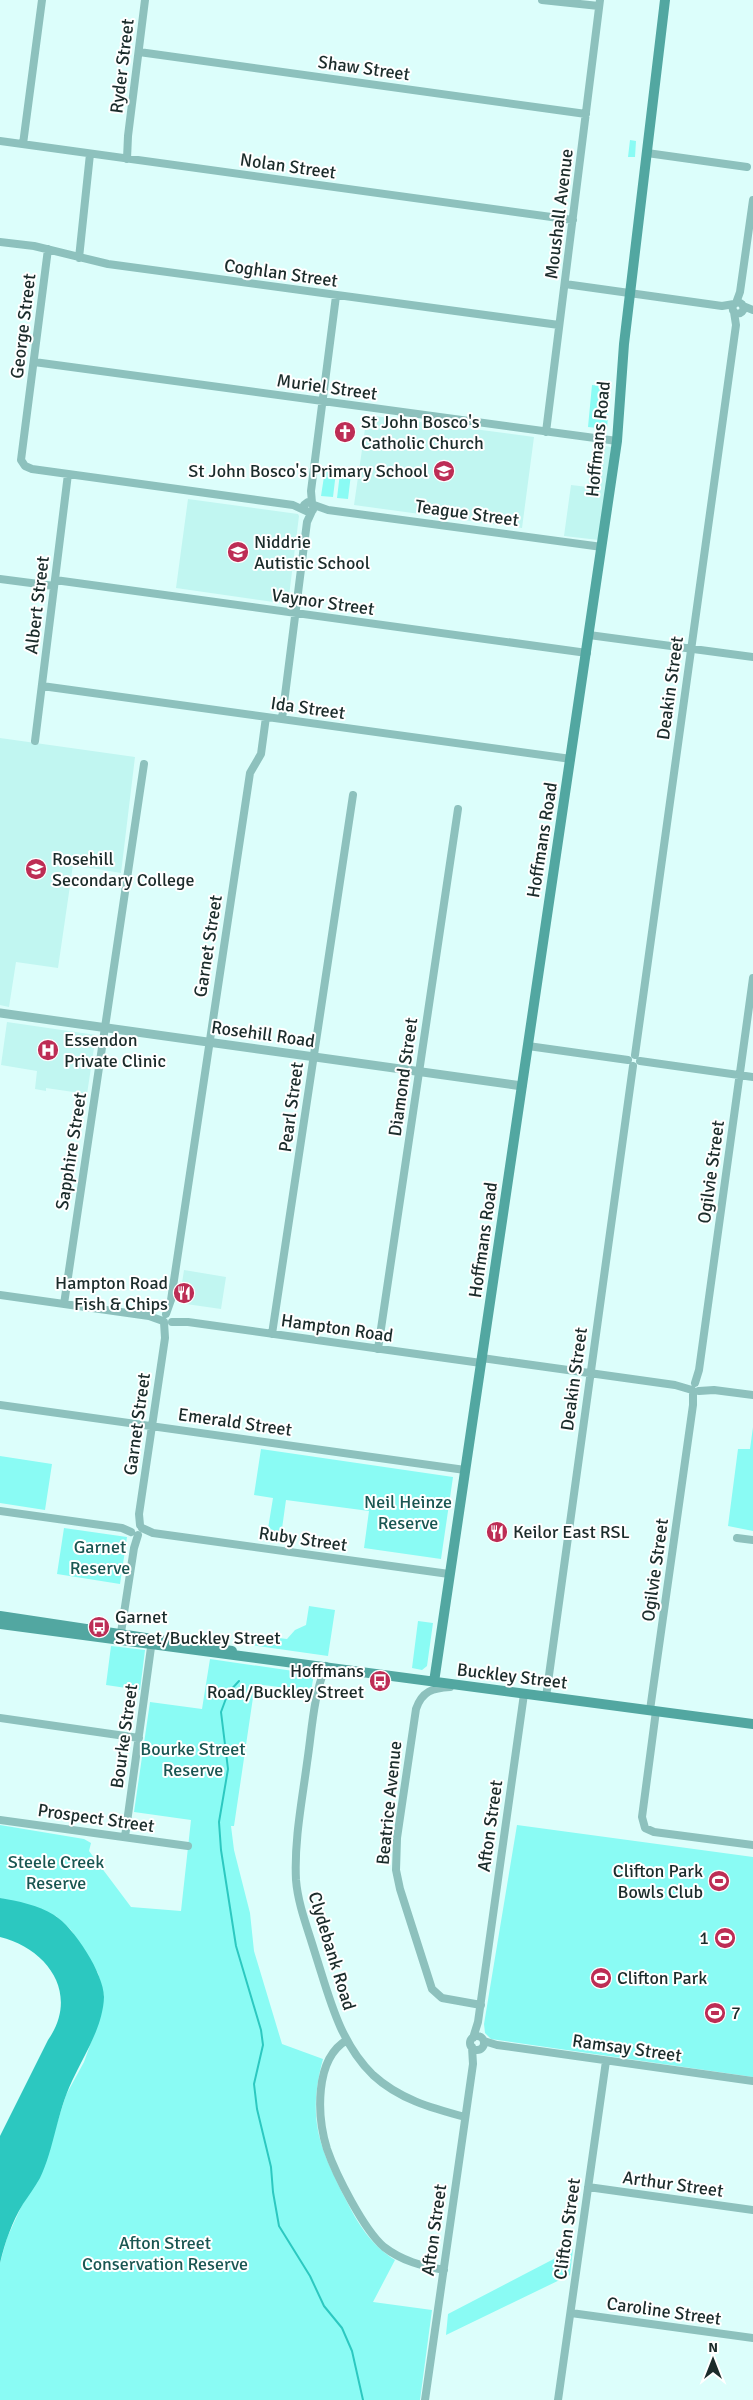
<svg xmlns="http://www.w3.org/2000/svg" width="753" height="2400" viewBox="0 0 753 2400" font-family="Signika,sans-serif">
<rect width="100%" height="100%" fill="#dcfefb"/>
<path fill="#c1f6f1" d="M367,415L534,437L522,528L354,505Z
M593,444L611,447L599,540L564,536L571,485L588,487Z
M188,499L298,514L299,516L288,604L176,588Z
M0,738L135,757L121,873L73,865L58,968L16,962L9,1007L0,1005Z
M7,1022L96,1035L87,1094L46,1088V1091L35,1089L37,1071L1,1065Z
M184,1270L226,1277L221,1309L179,1303Z"/>
<path fill="#8afbf4" d="M630,140L636,141L635,157H628Z
M592,385L610,387L607,429L588,427Z
M325,470L336,472L333,497L321,496Z
M340,473L351,474L348,499L337,498Z
M753,1427V1531L728,1526L738,1449H750Z
M261,1449L453,1477L441,1559L364,1548L369,1511L286,1500L280,1543L266,1541L273,1498L254,1495Z
M0,1456L52,1464L45,1510L0,1503Z
M64,1528L127,1537L120,1584L57,1574Z
M309,1606L335,1610L328,1656L251,1645L253,1635L287,1639L295,1630L306,1625Z
M418,1621L433,1623L427,1666L422,1670L412,1668Z
M111,1646L145,1650L140,1690L106,1685Z
M210,1659L314,1674L311,1691L255,1684L234,1826H231L234,1850L250,1913L254,1951L282,2044L323,2059C307,2119 319,2146 345,2198C358,2224 370,2244 395,2260L373,2302L432,2310L420,2400H0V2263L7,2238L22,2205L40,2177L66,2095L84,2062L97,2026L104,1996L98,1973L71,1930L56,1916L0,1898V1825L84,1839L91,1843L89,1851L131,1907L181,1911L191,1820L134,1812L150,1702L202,1709Z
M517,1825L753,1857V2077L491,2039L485,2033L484,2024Z
M573,2249L570,2275L446,2335L448,2314Z"/>
<path fill="#2cc8c0" d="M0,1898C18,1901 38,1905 54,1915C74,1927 104,1974 104,1997C103,2027 84,2055 72,2081C57,2112 54,2149 40,2178C35,2187 29,2195 23,2204C12,2222 5,2242 0,2263V2136L48,2040C80,1994 48,1949 0,1937Z"/>
<g fill="none" stroke-linecap="round" stroke-linejoin="round">
<path stroke="#2cc8c0" stroke-width="2" d="M239,1681L228,1693L221,1712L228,1769L219,1822L221,1850L236,1946L261,2030L263,2045L254,2084L257,2109L271,2167L273,2192L279,2226L310,2276L324,2306L342,2328L352,2351L363,2400"/>
<path stroke="#8dc1bd" stroke-width="8" d="M542,0L599,6
M139,52L586,114
M0,141L573,220
M23,144L42,0
M647,153L747,167
M127,159L128,136L145,0
M0,242L34,246L108,264L559,325
M48,249L21,460L25,466L32,469L293,505L308,512L313,510L314,505L308,502L304,505V509
M79,258L90,154
M565,284L722,306L734,304
M732.5 308a5.5 5.5 0 1 1 11 0a5.5 5.5 0 1 1-11 0Z
M736,303L740,292L753,200
M743,306L753,310
M34,362L617,441
M546,432L600,0
M312,503L311,491L336,296
M314,505L328,510L602,547
M0,579L54,586
M55,580L587,653
M589,635L753,657
M42,686L571,759
M282,719L307,522L312,511
M35,741L68,474
M528,1046L628,1060
M635,1055L736,325L734,312
M640,1061L753,1077
M0,1295L149,1316L163,1321
M64,1304L144,764
M166,1314L171,1300L250,773L261,754L266,717
M172,1322H188L481,1363
M272,1334L353,795
M378,1349L458,809
M482,1358L675,1385L692,1390
M695,1383L699,1370L753,978
M699,1391L714,1390L753,1395
M0,1405L465,1470
M0,1511L122,1528L131,1532
M140,1525L139,1514L165,1338L164,1322
M142,1528L153,1533L449,1574
M737,1538L753,1540
M120,1639L134,1548L138,1535
M326,1666C313,1696 312,1731 307,1763C302,1801 294,1841 296,1880C298,1905 308,1929 315,1953C329,1996 339,2042 373,2075C399,2099 431,2108 465,2117
M450,1687C433,1688 422,1691 416,1709L397,1838L396,1870L400,1889L432,1989L442,1998L481,2005
M546,1697L633,1066
M650,1710L693,1405V1391
M656,1711L642,1817L645,1828L654,1832L753,1845
M0,1718L139,1738
M0,1820L188,1846
M125,1837L152,1640
M470 2043a7 7 0 1 1 14 0a7 7 0 1 1-14 0Z
M473,2038L478,2022L524,1694
M347,2040C314,2059 317,2117 327,2149C336,2175 364,2230 384,2247C402,2261 422,2266 444,2270
M484,2041L497,2045L753,2081
M588,2187L753,2210
M571,2313L753,2338
M425,2400L473,2064L472,2047
M558,2400L606,2061"/>
<path stroke="#8dc1bd" stroke-width="9" d="M0,1013L522,1086"/>
<path stroke="#52a7a1" stroke-width="10" d="M0,1616L232,1651
M0,1624L753,1724
M434,1682L617,441L624,344L665,0"/>
</g>
<defs>
<g id="church-disc" transform="scale(1.125)"><circle r="9.5" fill="#bd2d55" stroke="#fff"/><path d="M-1.2-6h2.4v3.5h3.3v2.4h-3.3V6h-2.4V-.1h-3.3v-2.4h3.3Z" fill="#fff"/></g>
<g id="school-disc" transform="scale(1.125)"><circle r="9.5" fill="#bd2d55" stroke="#fff"/><path d="M0-5L7-2L0 1L-7-2ZM-4 1L0 2.5L4 1V4Q0 6-4 4Z" fill="#fff"/></g>
<g id="hospital-disc" transform="scale(1.125)"><circle r="9.5" fill="#bd2d55" stroke="#fff"/><path d="M-5-5h3v3.5h4V-5h3V5h-3V1.5h-4V5h-3Z" fill="#fff"/></g>
<g id="restaurant-disc" transform="scale(1.125)"><circle r="9.5" fill="#bd2d55" stroke="#fff"/><path d="M-5-6h1v4h1v-4h1v4h1v-4h1v5L-1.5 .5V6h-2V.5L-5-1ZM5-6V6H3V1.5H1.5Q1.5-4 5-6Z" fill="#fff"/></g>
<g id="bus-disc" transform="scale(1.125)"><circle r="9.5" fill="#bd2d55" stroke="#fff"/><path d="M-5-6H5V4H4V6H2V4H-2V6H-4V4H-5ZM-3.5-4V0h7V-4ZM-3.5 1.2v1.5H-2V1.2ZM2 1.2v1.5H3.5V1.2Z" fill="#fff"/></g>
<g id="stadium-disc" transform="scale(1.125)"><circle r="9.5" fill="#bd2d55" stroke="#fff"/><path d="M0-5a6.5 5 0 1 0 0 10a6.5 5 0 1 0 0-10ZM-3.5-1.8h7v3.6h-7Z" fill="#fff"/></g>
</defs>
<g fill-rule="evenodd">
<use href="#church-disc" x="345" y="432"/>
<use href="#school-disc" x="444" y="471"/>
<use href="#school-disc" x="238" y="552"/>
<use href="#school-disc" x="36" y="869"/>
<use href="#hospital-disc" x="48" y="1050"/>
<use href="#restaurant-disc" x="184" y="1293"/>
<use href="#restaurant-disc" x="497" y="1532"/>
<use href="#bus-disc" x="99" y="1627"/>
<use href="#bus-disc" x="380" y="1681"/>
<use href="#stadium-disc" x="719" y="1881"/>
<use href="#stadium-disc" x="725" y="1938"/>
<use href="#stadium-disc" x="601" y="1978"/>
<use href="#stadium-disc" x="715" y="2013"/>
</g>
<g text-anchor="middle" stroke-width="4" stroke-linejoin="round" paint-order="stroke">
<g font-size="18" fill="#1b2c2b" stroke="#fff">
<text transform="translate(122 66) rotate(-83)" y="6">Ryder Street</text>
<text transform="translate(364 68) rotate(8)" y="6">Shaw Street</text>
<text transform="translate(288 166) rotate(8)" y="6">Nolan Street</text>
<text transform="translate(559 214) rotate(-83)" y="6">Moushall Avenue</text>
<text transform="translate(281 273) rotate(8)" y="6">Coghlan Street</text>
<text transform="translate(23 326) rotate(-83)" y="6">George Street</text>
<text transform="translate(327 387) rotate(8)" y="6">Muriel Street</text>
<text transform="translate(598 439) rotate(-84)" y="6">Hoffmans Road</text>
<text transform="translate(467 513) rotate(8)" y="6">Teague Street</text>
<text transform="translate(323 602) rotate(8)" y="6">Vaynor Street</text>
<text transform="translate(37 605) rotate(-83)" y="6">Albert Street</text>
<text transform="translate(670 688) rotate(-82)" y="6">Deakin Street</text>
<text transform="translate(308 708) rotate(8)" y="6">Ida Street</text>
<text transform="translate(542 840) rotate(-81)" y="6">Hoffmans Road</text>
<text transform="translate(208 946) rotate(-81)" y="6">Garnet Street</text>
<text transform="translate(263 1034) rotate(8)" y="6">Rosehill Road</text>
<text transform="translate(403 1077) rotate(-82)" y="6">Diamond Street</text>
<text transform="translate(291 1107) rotate(-82)" y="6">Pearl Street</text>
<text transform="translate(71 1151) rotate(-81)" y="6">Sapphire Street</text>
<text transform="translate(711 1172) rotate(-82)" y="6">Ogilvie Street</text>
<text transform="translate(483 1240) rotate(-82)" y="6">Hoffmans Road</text>
<text transform="translate(337 1328) rotate(8)" y="6">Hampton Road</text>
<text transform="translate(574 1379) rotate(-82)" y="6">Deakin Street</text>
<text transform="translate(235 1422) rotate(8)" y="6">Emerald Street</text>
<text transform="translate(137 1424) rotate(-82)" y="6">Garnet Street</text>
<text transform="translate(303 1539) rotate(8)" y="6">Ruby Street</text>
<text transform="translate(655 1570) rotate(-82)" y="6">Ogilvie Street</text>
<text transform="translate(512 1676) rotate(7)" y="6">Buckley Street</text>
<text transform="translate(124 1736) rotate(-82)" y="6">Bourke Street</text>
<text transform="translate(389 1803) rotate(-84)" y="6">Beatrice Avenue</text>
<text transform="translate(96 1818) rotate(8)" y="6">Prospect Street</text>
<text transform="translate(490 1826) rotate(-82)" y="6">Afton Street</text>
<text transform="translate(332 1951) rotate(73)" y="6">Clydebank Road</text>
<text transform="translate(627 2048) rotate(8)" y="6">Ramsay Street</text>
<text transform="translate(673 2184) rotate(8)" y="6">Arthur Street</text>
<text transform="translate(567 2229) rotate(-82)" y="6">Clifton Street</text>
<text transform="translate(434 2230) rotate(-82)" y="6">Afton Street</text>
<text transform="translate(664 2311) rotate(8)" y="6">Caroline Street</text>
</g>
<g font-size="18" fill="#1b2c2b" stroke="#fff" text-anchor="start">
<text x="361" y="428">St John Bosco's<tspan x="361" dy="21">Catholic Church</tspan></text>
<text x="428" y="477" text-anchor="end">St John Bosco's Primary School</text>
<text x="254" y="548">Niddrie<tspan x="254" dy="21">Autistic School</tspan></text>
<text x="52" y="865">Rosehill<tspan x="52" dy="21">Secondary College</tspan></text>
<text x="64" y="1046">Essendon<tspan x="64" dy="21">Private Clinic</tspan></text>
<text x="168" y="1289" text-anchor="end">Hampton Road<tspan x="168" dy="21">Fish &amp; Chips</tspan></text>
<text x="513" y="1538">Keilor East RSL</text>
<text x="115" y="1623">Garnet<tspan x="115" dy="21">Street/Buckley Street</tspan></text>
<text x="364" y="1677" text-anchor="end">Hoffmans<tspan x="364" dy="21">Road/Buckley Street</tspan></text>
<text x="703" y="1877" text-anchor="end">Clifton Park<tspan x="703" dy="21">Bowls Club</tspan></text>
<text x="709" y="1944" text-anchor="end">1</text>
<text x="617" y="1984">Clifton Park</text>
<text x="731" y="2019">7</text>
</g>
<g font-size="18" fill="#195652" stroke="#fff">
<text x="408" y="1508">Neil Heinze<tspan x="408" dy="21">Reserve</tspan></text>
<text x="100" y="1553">Garnet<tspan x="100" dy="21">Reserve</tspan></text>
<text x="193" y="1755">Bourke Street<tspan x="193" dy="21">Reserve</tspan></text>
<text x="56" y="1868">Steele Creek<tspan x="56" dy="21">Reserve</tspan></text>
<text x="165" y="2249">Afton Street<tspan x="165" dy="21">Conservation Reserve</tspan></text>
</g>
</g>
<g transform="translate(713 2360)" stroke="#ffffff" stroke-width="4" paint-order="stroke">
<path d="M0-4L9 19L0 12L-9 19Z" fill="#1b2c2b"/>
<text y="-8" font-size="14" font-weight="bold" text-anchor="middle" fill="#1b2c2b">N</text>
</g>
</svg>
